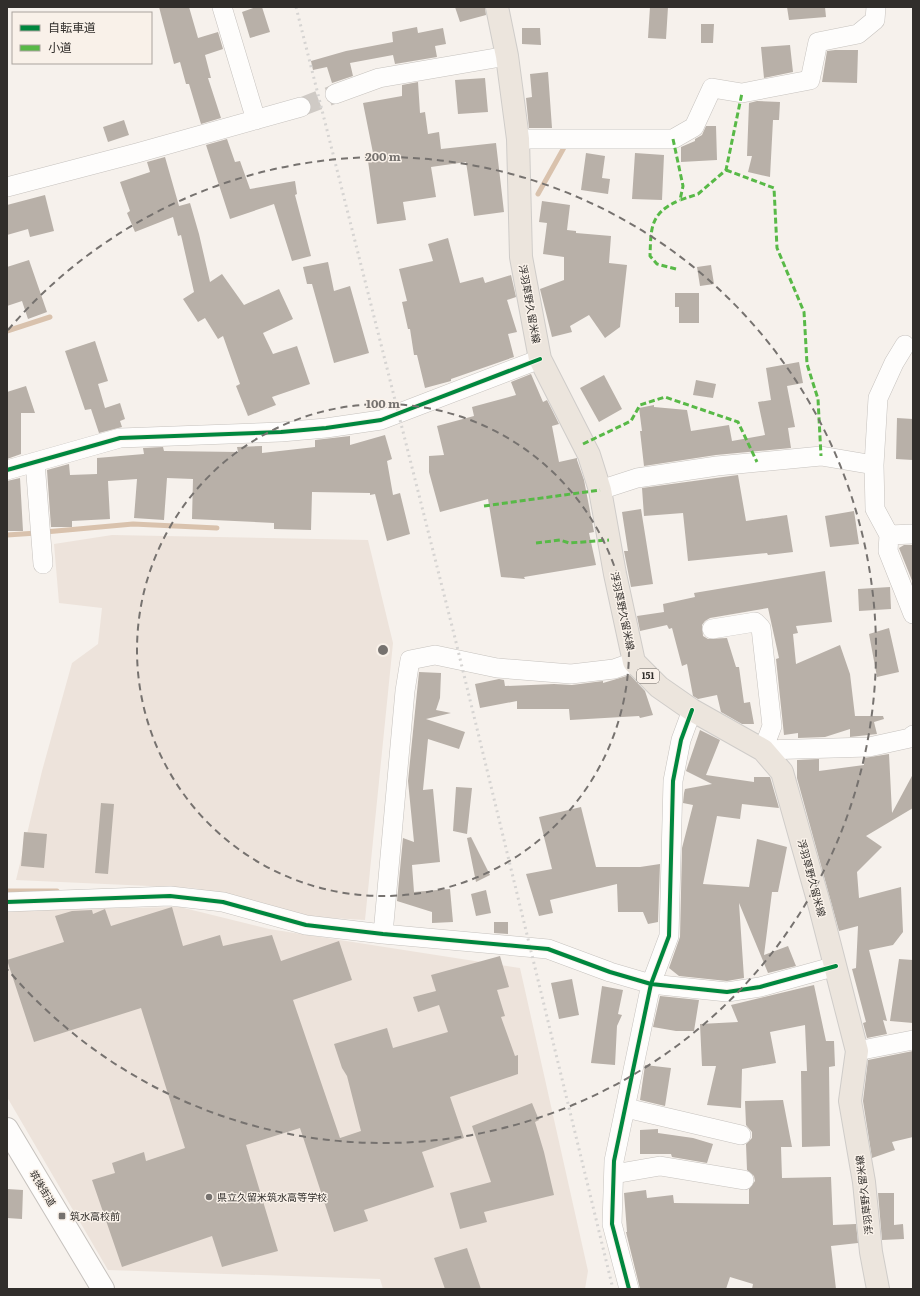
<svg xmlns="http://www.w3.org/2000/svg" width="920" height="1296" viewBox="0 0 920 1296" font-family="Literata,'Noto Sans JP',serif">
<rect width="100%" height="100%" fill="#f6f1ec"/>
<path fill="#ede3db" d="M112,535L368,540L393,643L365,920L314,917L194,888L16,880L42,771L72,663L98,644L102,608L59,603L54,544Z
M180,907L269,929L520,968L588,1271L585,1289H383L380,1279L108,1270L7,1097V910Z"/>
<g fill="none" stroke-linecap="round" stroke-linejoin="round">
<path stroke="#d9c2ad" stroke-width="5" d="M538,194L566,144
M7,331L50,317
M45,532L133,524L217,528
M7,535L37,533
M7,891H57"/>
</g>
<path fill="#b8b0a8" d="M159,7H189L198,38L218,32L223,49L205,55L211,78H208L221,118L201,124L189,84H186L180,62L174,64Z
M256,7H262L270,32L250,38L242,12Z
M455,7H485L486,15L460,22Z
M650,7H668L666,39L648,38Z
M787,7H825L826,17L789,20Z
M701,24H714L713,43H701Z
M417,27L418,33L443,28L446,44L435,46L437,57L395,64L393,55L350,63L353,76L332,83L327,67L313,70L311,61L346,51L393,42L392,32Z
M522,28H540L541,45L522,44Z
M790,45L793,72L764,78L761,47Z
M835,50H858L857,83L822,82L827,51Z
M548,72L552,128H529L526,98L532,97L530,74Z
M485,78L488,112L458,114L455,80Z
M418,82L420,113L425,112L428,134L439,132L441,149L496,143L504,212L474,216L466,162L431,167L436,197L403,202L406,220L377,224L367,154L373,153L363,103L402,96V85Z
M757,101L780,102L779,120H773L770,177L748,172L752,156H747L749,103Z
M124,120L129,135L108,142L103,127Z
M706,126H716L717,160L681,162V147L695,141V139L702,135Z
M227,139L235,162L240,161L250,189L295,181L297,194L295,195L311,256L292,261L274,204L230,219L206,145Z
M586,153L605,156L602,178L610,179L608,194L581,190Z
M635,153L664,155L662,200L632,199Z
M165,157L179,206L190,203L199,234L210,282L222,274L244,305L279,289L293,319L263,333L273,354L297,346L310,384L272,397L276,405L248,416L236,386L240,384L223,336L218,339L205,318L198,322L183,299L194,292L181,235L178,236L173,217L135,232L127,213L130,211L120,182L150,172L147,162Z
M45,195L54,231L30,237L28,229L7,235V205Z
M542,201L570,205L567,230L576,231V233L611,236L609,263L627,265L620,327L605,338L589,315L570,326L572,332L552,337L540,289L564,280V257L543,254L547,223L539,222Z
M448,238L460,283L483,277L485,283L511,275L516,297L507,300L517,332L508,334L514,357L451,379V381L425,388L417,355H414L410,329H408L402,302L407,301L399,269L433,261L428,244Z
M29,260L47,312L28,319L22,301L7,306V267Z
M328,262L334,291L350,286L369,353L334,363L312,284H307L303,267Z
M711,265L714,284L700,286L697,267Z
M675,293H699V323H679V307H675Z
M95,341L108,381L98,384L105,408L120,403L125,419L120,421L122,427L99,433L91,409L85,410L65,351Z
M799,362L803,383L787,386L795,427L788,428L791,448L716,455L644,466L640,431H642L639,408L654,405V407L687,410L691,431L729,425L732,441L765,435L758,402L771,400L766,368Z
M531,374L543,402L547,400L559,424L552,426L559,462L577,458V460L584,480L594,532L589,533L596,565L524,577L525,579L501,577L488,499L440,512L429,472V456L444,455L437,426L474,416L472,407L516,395L511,382Z
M604,375L622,409L599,422L580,388Z
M696,380L716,384L713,398L693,395Z
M26,386L35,413H21V454L7,459V392Z
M897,418L913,419V460L896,459Z
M385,435L392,459L387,461L393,495L400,493L410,534L387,541L375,494L370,495V493L312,492L311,530L274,529V523L192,519L193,479L167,478L164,520L134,518L137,479L108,481L110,519L72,521V527H51L47,470L69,464L70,475L97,474V458L144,454L143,448L163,447L164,451L238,452L237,447L262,446V453L315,447V440L350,436V445Z
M738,475L746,521L787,515L793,552L768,555L767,553L688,561L683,513L644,516L642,488Z
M20,478L23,531H7V481Z
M641,509L653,584L631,587L624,551H628L622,512Z
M854,511L859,544L830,547L825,516Z
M904,545H913V583L899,548Z
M825,571L832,622L796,626L798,633L793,634L796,664L840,645L850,674L855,716H883L884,719L874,722L877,734L850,737V729L825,737L798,738V733L784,735L776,659L779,658L768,608L710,618L705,621L702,625L703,636L708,639L727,638L736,667H739L744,703L750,702L754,724H742L721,712L717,695L698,699L693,696L687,664L682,666L672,628L669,629L667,625L640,631L637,616L664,612L663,604L695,597L694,593Z
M890,587L891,609L859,611L858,589Z
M889,628L899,672L877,677L869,634Z
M419,672L441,673L440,698L436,710L451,713L426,719L465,732L459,749L428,739L423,790L433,789L440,862L412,865L414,892L450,889L453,922L432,923V912L397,901L403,838L414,842L408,781Z
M630,675L645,691L653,715L640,718L639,716L570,720L569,709H517V701L480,708L475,684L499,679L504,680L505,686L554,684L572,685L603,681V683Z
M700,730L720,740L706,775L754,782V777H770L779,808L742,804L740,819L717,816L703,884L749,887L757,839L787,847L778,892H772L764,955L788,946L796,966L768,973L739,903L744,978L727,981L679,976L669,968L680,937L682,848L693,805L683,803L684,793L685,789L712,784L686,771Z
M889,754L892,813L913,774V808L866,836L882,847L857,872L859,898L901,887L903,932L893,945L869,950L887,1021L883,1020L887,1034L867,1038L863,1023L866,1022L852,969L856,968L858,926L839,931L797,778V760L819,759V771L864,765V758Z
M456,787L472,788L467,834L453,831Z
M101,803L114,804L108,874L95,873Z
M581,807L596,867H640L660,864L658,922L648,924L643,912H618L617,884L550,900L553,913L539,916L526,874L552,869L539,817Z
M24,832L47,834L44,868L21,866Z
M471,837L490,875L476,882L467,838Z
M486,890L491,913L476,916L471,894Z
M172,907L183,946L220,935L223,946L272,935L281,961L339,941L352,980L293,1000L340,1138L361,1131L347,1076L342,1068L334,1044L387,1028L393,1048L448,1032L439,1005L418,1012L413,997L436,991L431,975L500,956L509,987L497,990L505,1016L501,1017L515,1056L518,1055V1074L450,1097L464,1138L422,1152L434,1187L364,1210L368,1221L334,1232L300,1128L246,1145L278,1251L222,1267L212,1236L122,1267L92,1180L115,1173L112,1163L144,1152L146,1161L185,1148L141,1008L34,1042L7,960L64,942L55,916L72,911L92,910L93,914L105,909L111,926Z
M494,922H508V934L494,933Z
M899,959L913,960V1023L890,1021Z
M572,979L579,1015L559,1019L551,983Z
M814,985L826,1041H834L835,1066L829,1067L830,1146L802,1147L801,1071H807L805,1025L770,1032L776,1063L742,1069L741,1108L707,1105L716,1066H702L700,1024L738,1022L731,1005Z
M602,986L623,990L618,1014L622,1015L617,1026L615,1065L591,1063Z
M660,996L699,1000L694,1031H676L653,1027Z
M913,1051V1137L892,1142L895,1150L872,1158L863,1101L868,1060Z
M645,1065L671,1068L665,1106L640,1100Z
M783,1100L792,1147H781L782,1178L831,1177L833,1225L856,1224L858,1243L831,1246L836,1289H752L753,1284L730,1277L726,1289H640L626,1232H627L624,1193L646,1190L647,1198L673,1195L674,1203L749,1204V1189L755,1181L754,1176L747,1170L746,1144L752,1138V1132L746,1125L745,1101Z
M532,1103L539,1120L535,1122L544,1152L554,1195L484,1212L487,1222L460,1229L450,1193L491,1182L472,1126Z
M658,1129V1133L693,1138L713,1144L707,1163L672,1157L671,1154H640V1130Z
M7,1189L23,1190L22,1219L7,1218Z
M878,1193H894V1225L903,1224L904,1239L882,1240Z
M467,1248L481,1289H445L434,1258Z"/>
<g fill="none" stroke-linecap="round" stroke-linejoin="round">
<path stroke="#cfcac5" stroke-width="19" stroke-dasharray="19 10" stroke-linecap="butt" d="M301,107L335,94"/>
<g stroke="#c6c2be" stroke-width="20">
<path id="minor" d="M222,7L256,120
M335,94L379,78L507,56
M518,139H673L694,127L712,88L742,93L810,80L818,42L858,34L875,20L876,7
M7,187L137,153L301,107
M35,462L43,564
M874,465L878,398L894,363L905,345
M7,470L120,438L281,432L326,428L381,420L540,359
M600,490L637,478L717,466L821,456L874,465L875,509L889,535L888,551L913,614
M889,535L913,534
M712,629L755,622L761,628L772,726L763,750L869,747L910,738L913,735
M7,902L170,896L223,902L306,925L383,934L548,949L610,972L651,984L727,992L760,987L836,966
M383,934L405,691L410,660L435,655L497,668L571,674L614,669L634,662
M857,1051L913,1040
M626,1108L741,1135
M614,1174L660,1166L744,1180
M629,1289L612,1224L614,1161L651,984L669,936L673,781L681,740L692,710"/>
</g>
<g stroke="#c6c2be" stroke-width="24">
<path id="tertiary" d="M7,1129L103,1289"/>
</g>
<g stroke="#cfccc9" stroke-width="24">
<path id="primary" d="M497,7L507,56L518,139L521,257L540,359L589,455L600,490L615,574L634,662L659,687L692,710L763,750L782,772L820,907L857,1051L850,1101L864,1182L871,1252L878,1289"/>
</g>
<use href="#minor" stroke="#fefdfc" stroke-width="19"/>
<use href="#tertiary" stroke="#fefdfc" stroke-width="22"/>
<use href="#primary" stroke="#ece5dd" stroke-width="22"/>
<path stroke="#d6d4d2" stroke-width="3" stroke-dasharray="2 4" stroke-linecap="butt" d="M296,7L455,638L613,1289"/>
<path stroke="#58b947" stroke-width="3" stroke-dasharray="6 3" stroke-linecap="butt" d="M673,139L683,186L680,200L698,194L726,170L742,93
M726,170L774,188L777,248L804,312L807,364L818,399L821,456
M676,269L657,264L650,256C651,227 650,213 680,200
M583,444L631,421L640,405L665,397L738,422L757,462
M484,506L600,490
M536,543L560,540L569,543L609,540"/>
<g stroke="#f9f1e9" stroke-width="6">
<path id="cycleway" d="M7,470L120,438L281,432L326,428L381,420L540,359
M7,902L170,896L223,902L306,925L383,934L548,949L610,972L651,984L727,992L760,987L836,966
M629,1289L612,1224L614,1161L651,984L669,936L673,781L681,740L692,710"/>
</g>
<use href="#cycleway" stroke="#00873e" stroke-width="4"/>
</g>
<g fill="none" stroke="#76726f" stroke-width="2" stroke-dasharray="7 5">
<circle cx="383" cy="650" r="246"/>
<path d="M8 330A493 493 0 1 1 8 970"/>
</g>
<g fill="#76726f" stroke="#f9f1e9" stroke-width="1.5">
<circle cx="209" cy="1197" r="4"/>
<rect x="58" y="1212" width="8" height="8" rx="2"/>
</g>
<g text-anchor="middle" stroke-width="3" stroke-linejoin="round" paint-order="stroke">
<rect fill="#f9f1e9" stroke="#6d6864" stroke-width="1" x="637" y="669" width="22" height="14" rx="3"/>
<g font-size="9" font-weight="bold" fill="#312e2b">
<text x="648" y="679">151</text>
</g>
<g font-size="10" fill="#312e2b" stroke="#f9f1e9">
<text transform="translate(530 304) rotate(80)" y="4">浮羽草野久留米線</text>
<text transform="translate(623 611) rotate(78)" y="4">浮羽草野久留米線</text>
<text transform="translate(812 878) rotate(75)" y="4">浮羽草野久留米線</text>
<text transform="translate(43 1188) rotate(59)" y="4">筑後街道</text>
<text transform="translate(864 1195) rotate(-97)" y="4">浮羽草野久留米線</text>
</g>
<g font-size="10" fill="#312e2b" stroke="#f9f1e9" text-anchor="start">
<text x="217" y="1201">県立久留米筑水高等学校</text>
<text x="70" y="1220">筑水高校前</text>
</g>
</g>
<circle cx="383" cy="650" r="6" fill="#76726f" stroke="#f9f1e9" stroke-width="2"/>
<g font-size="12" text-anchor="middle" font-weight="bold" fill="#76726f" stroke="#f9f1e9" stroke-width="3" stroke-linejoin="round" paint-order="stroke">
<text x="383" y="161">200 m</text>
<text x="383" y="408">100 m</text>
</g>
<rect width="920" height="1296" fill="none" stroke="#312e2b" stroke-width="16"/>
<rect x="12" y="12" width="140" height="52" fill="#f9f1e9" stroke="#a9a39d"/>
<rect x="20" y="25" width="20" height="6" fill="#00873e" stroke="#a9a39d"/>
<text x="48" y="32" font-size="12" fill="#312e2b">自転車道</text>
<rect x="20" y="45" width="20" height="6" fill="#58b947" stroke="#a9a39d"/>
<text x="48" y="52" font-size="12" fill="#312e2b">小道</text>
</svg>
